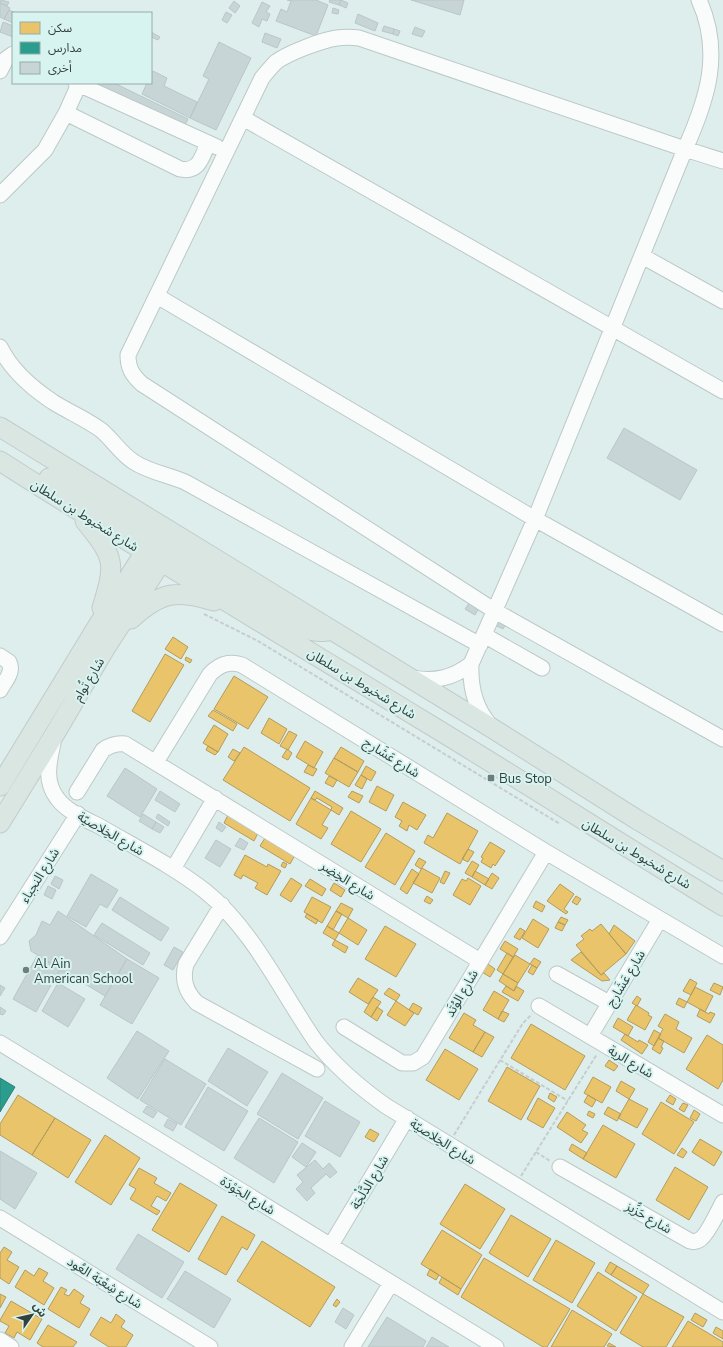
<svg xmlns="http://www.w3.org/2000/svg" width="723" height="1347" viewBox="0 0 723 1347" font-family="'Nunito Sans','Noto Sans Arabic',sans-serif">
<rect width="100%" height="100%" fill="#ddeeec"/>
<path fill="#e9c46a" stroke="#b39c5d" d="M173,637L188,647L181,659L165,649Z
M165,654L184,665L150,722L132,711Z
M186,657L192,660L190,663L185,660Z
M234,676L268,697L248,729L214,709Z
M213,710L237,724L233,731L208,716Z
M269,718L287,729L279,744L261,733Z
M214,725L228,734L218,752L203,743Z
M289,731L297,735L288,750L280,746Z
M305,741L323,752L314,768L296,757Z
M208,746L218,752L215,755L206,750Z
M244,747L310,788L290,821L223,780Z
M341,747L364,761L358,772L334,758Z
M233,749L240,753L234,761L228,757Z
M287,749L292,753L288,760L282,757Z
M334,758L358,772L349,787L325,773Z
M308,765L317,769L313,776L304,772Z
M366,766L376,772L371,781L361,775Z
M361,775L367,779L362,789L355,785Z
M329,776L337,780L333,787L325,783Z
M377,786L394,795L386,811L369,802Z
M315,791L343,808L339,815L331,810L332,807L317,798L315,800L311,798Z
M352,791L363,796L359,803L348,797Z
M311,798L331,810L322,825L328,828L321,839L296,824Z
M403,802L426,815L417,830L409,825L407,831L399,826L402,821L395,817Z
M351,811L381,829L361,862L331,844Z
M447,813L478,831L460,864L424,843L428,835L433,838Z
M228,815L258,833L254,841L224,823Z
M386,833L415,851L395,885L365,867Z
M265,838L295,855L290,864L260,846Z
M490,842L505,851L495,866L493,864L491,868L481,862L483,858L481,857Z
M468,849L474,852L468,862L462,859Z
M245,855L267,867L268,864L281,871L267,895L255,888L258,883L243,875L241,879L234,875Z
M419,858L426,862L421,869L415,865Z
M472,861L479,865L472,877L465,873Z
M283,862L287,864L285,868L281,866Z
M422,868L440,878L432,893L413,883Z
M412,869L419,874L407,894L400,889Z
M445,871L450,873L444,884L440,882Z
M475,871L489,879L485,885L472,877Z
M492,873L499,878L492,889L485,885Z
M291,878L302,885L291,902L280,895Z
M468,878L481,886L470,905L453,895L462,879L466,881Z
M310,879L326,889L322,896L305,886Z
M334,883L345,890L341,897L330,890Z
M560,884L574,894L564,909L568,912L566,914L547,901Z
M427,896L433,900L430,904L424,901Z
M576,896L581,899L577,905L572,902Z
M312,897L331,907L322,923L304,912Z
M536,901L545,906L542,912L533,907Z
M341,903L353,909L348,918L336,911Z
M336,911L342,914L333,930L327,926Z
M307,914L318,920L316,924L305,917Z
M561,917L568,920L565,925L558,922Z
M348,918L367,930L358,945L339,933Z
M533,919L549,929L538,948L522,938Z
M558,922L565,925L562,931L555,928Z
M601,924L626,954L601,975L576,945L584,939L581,936L590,929L592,931Z
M614,925L635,941L626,954L609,934Z
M327,926L339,933L335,940L323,933Z
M385,926L416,944L396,977L365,959Z
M520,928L525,931L520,940L514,937Z
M335,940L348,947L345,953L332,945Z
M505,941L518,949L513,957L500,949Z
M581,952L601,975L604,973L610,980L602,981L571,960Z
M507,953L513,957L503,974L497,970Z
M515,955L530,964L518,983L503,974Z
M534,958L541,962L537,968L530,964Z
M488,964L495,969L490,977L482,972Z
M532,965L537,968L533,975L528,972Z
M503,974L518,983L514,991L499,981Z
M358,978L378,990L368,1004L349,992Z
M690,979L697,983L691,995L683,991Z
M714,983L723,987L720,995L710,990Z
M506,986L514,991L516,986L524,991L518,1001L502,992Z
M695,987L713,996L705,1012L687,1002Z
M389,988L400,995L396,1001L384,994Z
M494,991L509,1000L498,1019L483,1010Z
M637,996L641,999L637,1006L632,1003Z
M373,997L381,1002L371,1017L364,1012Z
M679,998L687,1002L684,1008L676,1004Z
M396,1001L414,1013L405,1026L387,1015Z
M413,1003L422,1008L418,1015L409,1010Z
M636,1005L649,1013L648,1015L652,1017L645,1030L627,1020Z
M377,1007L383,1011L377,1021L371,1017Z
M700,1009L709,1014L710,1012L715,1014L710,1023L697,1016Z
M502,1011L509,1014L504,1022L498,1019Z
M464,1013L476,1020L473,1025L485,1032L473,1052L449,1038Z
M665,1014L679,1022L676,1029L692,1038L684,1053L658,1038L663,1029L658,1026Z
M618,1018L633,1027L628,1036L613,1027Z
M531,1024L585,1056L565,1090L511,1058Z
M654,1030L661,1034L654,1046L648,1042Z
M485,1032L494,1037L482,1057L473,1052Z
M625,1034L638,1042L639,1040L648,1045L642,1054L621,1040Z
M707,1035L723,1045V1080L718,1089L686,1069Z
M658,1038L664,1041L661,1047L663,1048L660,1054L652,1049Z
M445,1049L478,1069L459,1100L426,1080Z
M609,1060L618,1066L614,1071L605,1066Z
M507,1067L540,1086L521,1120L488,1101Z
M593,1077L611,1087L602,1103L584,1093Z
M621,1081L635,1089L629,1099L616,1091Z
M550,1093L557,1097L554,1102L548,1098Z
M18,1095L55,1118L32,1155L0,1135V1124Z
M588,1095L596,1100L592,1107L584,1102Z
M670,1095L676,1099L673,1105L666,1101Z
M538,1098L555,1108L543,1128L527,1119Z
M629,1099L648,1109L637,1128L618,1118Z
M661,1102L694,1122L674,1154L642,1134Z
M683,1103L688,1105L684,1112L679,1109Z
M608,1107L621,1114L617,1121L604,1114Z
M694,1110L700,1114L696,1121L690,1118Z
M589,1111L595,1114L593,1118L587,1115Z
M567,1112L586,1125L582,1130L588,1133L581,1143L557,1127Z
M55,1118L91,1140L68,1178L32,1155Z
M603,1125L635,1144L616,1178L583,1159Z
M370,1129L379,1134L374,1142L365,1137Z
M105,1135L140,1158L111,1205L75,1182Z
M700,1139L722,1152L714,1166L692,1152Z
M572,1144L587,1153L583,1159L569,1150Z
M682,1148L687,1152L683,1158L677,1155Z
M675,1167L708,1187L689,1220L656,1200Z
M139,1168L157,1178L154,1183L171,1193L166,1201L157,1196L151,1206L160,1211L157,1215L130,1199L136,1189L129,1185Z
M180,1183L217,1205L189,1252L152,1230Z
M465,1184L505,1209L480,1249L440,1224Z
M511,1215L551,1239L528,1277L489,1253Z
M222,1216L255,1235L247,1250L242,1247L226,1275L198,1259Z
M442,1230L482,1255L461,1289L421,1264Z
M556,1240L595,1263L572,1303L533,1280Z
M262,1241L335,1287L310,1327L237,1281Z
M4,1247L12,1252L7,1260L19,1267L9,1284L0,1278V1253Z
M484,1258L570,1309L547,1347H543L461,1297Z
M610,1262L617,1266L611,1275L605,1271Z
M617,1266L649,1285L643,1294L611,1275Z
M39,1268L48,1273L43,1281L54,1288L44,1305L15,1287L25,1270L34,1276Z
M430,1269L439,1275L436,1280L427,1275Z
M598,1272L637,1297L616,1331L577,1306Z
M442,1277L461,1289L458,1295L439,1283Z
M61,1287L67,1290L64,1294L69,1296L74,1289L84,1296L80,1303L90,1309L79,1328L48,1309Z
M0,1294L6,1297L0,1308Z
M643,1294L684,1317L666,1347H643L620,1333Z
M337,1299L340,1302L336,1307L333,1305Z
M11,1301L42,1319L30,1340L17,1332L14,1338L5,1333L9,1326L0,1321V1320Z
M572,1310L612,1334L604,1347H551Z
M695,1313L707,1320L703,1327L691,1320Z
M116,1314L125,1321L121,1327L133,1335L126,1347H109L90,1335L101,1317L111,1323Z
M688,1321L723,1342V1347H672Z
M48,1325L77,1342L73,1347H43L37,1343Z
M716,1327L723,1331V1339L713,1333Z
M609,1343L616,1347L607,1346Z"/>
<path fill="#2a9d8f" stroke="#2d8177" d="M0,1078L15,1087L0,1112Z"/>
<path fill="#c8d5d6" stroke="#bac6c7" d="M1,0L9,2L7,6L0,3Z
M287,0H316L328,5L316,36L276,21L281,9L287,12L291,1Z
M330,0H341L339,5L329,2Z
M341,0L348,3L346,8L339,5Z
M411,0H464L460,15Z
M234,1L240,6L235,13L229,8Z
M262,2L270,6L266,12L270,14L267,21L262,19L259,27L252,23Z
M0,3L10,8L4,19L0,17Z
M333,8L339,10L338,14L332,13Z
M9,10L16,13H13V23L4,19Z
M226,12L232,15L227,23L222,20Z
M358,14L378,23L375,31L355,23Z
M3,22L13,26V37L0,32Z
M384,26L394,29L393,34L382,31Z
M415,27L425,31L422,37L412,34Z
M394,29L400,31L398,36L393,34Z
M151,32L160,37L158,40L151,37Z
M265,33L281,39L277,48L262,42Z
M219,42L251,58L216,130L190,118L209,79L203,76Z
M153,71L167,78L164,86L197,102L190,118L142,94L147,83H151V75Z
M94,83H114L188,119L184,127Z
M624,428L697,470L680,500L607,458Z
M470,602L479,608L475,615L465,609Z
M495,616L507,622L503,629L491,623Z
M125,768L157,789L140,817L107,796Z
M160,791L180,804L175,812L155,800Z
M143,814L156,822L152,829L139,821Z
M158,814L170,822L168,826L156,818Z
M156,822L164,827L160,833L152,829Z
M219,822L226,827L222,832L216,828Z
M240,838L248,843L244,850L235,846Z
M216,840L231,849L220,867L205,858Z
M91,874L118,890L107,908L100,904L86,927L67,916Z
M55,876L63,880L59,889L51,884Z
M48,886L56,890L52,899L44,895Z
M120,897L169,928L161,941L112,910Z
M58,911L127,959L105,996L31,951L29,941L36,935L42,921L50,925Z
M102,923L150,953L143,965L94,935Z
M174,947L183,952L173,970L164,965Z
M37,956L60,969L36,1012L13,999Z
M127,959L159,978L132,1024L100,1005Z
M60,970L68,975L63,983L55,978Z
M58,983L85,999L68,1027L42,1011Z
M0,985L5,988L0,996Z
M0,1007L6,1011L3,1015L0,1014Z
M137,1031L169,1051L138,1099L107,1078Z
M228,1048L268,1072L247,1106L208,1081Z
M165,1059L206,1084L181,1125L140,1100Z
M282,1073L323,1098L298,1139L257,1114Z
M208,1087L248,1111L224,1151L185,1127Z
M325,1101L360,1122L340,1157L305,1136Z
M147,1106L157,1112L153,1118L143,1112Z
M259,1118L298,1142L274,1183L234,1158Z
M168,1119L177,1124L173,1131L164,1126Z
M302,1143L316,1152L306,1167L292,1157Z
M0,1151L37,1173L15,1209L0,1199Z
M315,1160L323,1169L329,1163L337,1172L330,1178L326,1174L311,1188L315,1193L307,1201L296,1189L303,1182L297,1175Z
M138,1234L184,1262L162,1298L116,1269Z
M185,1271L231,1299L214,1328L167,1299Z
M343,1308L354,1315L346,1329L335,1322Z
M387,1317L426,1341L423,1347H368Z
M432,1337L449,1347H426Z"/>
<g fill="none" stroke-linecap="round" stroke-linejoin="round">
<g stroke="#bcc9c7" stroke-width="17">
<path id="minor" d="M0,71L6,59L13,54
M76,83L217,147
M66,113L180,169C199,173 202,157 208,143
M243,118L723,391
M723,161L685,149L359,38C351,37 344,37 337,38C322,40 288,53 276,62C271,67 266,73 262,78L128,355C128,368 132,375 142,384L495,611L723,739
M0,195L45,150L66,113L79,84
M642,256L723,301
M157,296L535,519L723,624
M0,347C11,370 32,388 53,402C69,412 86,419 101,430C113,440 121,454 134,462C149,472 169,475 185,482L480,645
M484,635L542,668
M0,656L9,662C14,672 5,681 0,690
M412,678C435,682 453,678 471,664
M490,725C475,708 470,687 471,664L535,519L685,149C707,100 723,53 699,0
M53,743C49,762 44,781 57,798C66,811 85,819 99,826C135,847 173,866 205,891C252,928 282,993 316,1042C336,1067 359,1087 386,1106L723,1312
M156,762L210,674C220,664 229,661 242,665L546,852L723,956
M77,792L103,750C110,745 116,743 125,744L480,961
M173,869L215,798
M222,905L186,964C182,979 185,991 197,1003L317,1069
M0,937L78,814
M557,974L609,1003
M539,1006L723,1115
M344,1027L402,1063H413L423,1057L546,852
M590,1036L660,919
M0,1043L496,1347
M560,1167L690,1241C693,1242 696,1242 699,1240C706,1237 719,1210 723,1202
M0,1218L210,1347
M331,1245L407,1118
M0,1340L11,1347
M352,1347L391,1283"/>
</g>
<g stroke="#c3cbca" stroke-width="21">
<path id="major" d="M0,427L495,730L636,819L723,871
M0,461C139,550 281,634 422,720C523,781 622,845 723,906
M49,478L153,540L159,543H164
M85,521C115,558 116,562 102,608
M158,547L170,548L292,624C304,629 314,633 327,631
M131,619C160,592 177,589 214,601
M0,786L97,627L145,552L161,526
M0,823L56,732L106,647L178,536"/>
</g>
<path stroke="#c7cdcd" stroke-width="2" stroke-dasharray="4 2" stroke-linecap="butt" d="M204,614L258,641L560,824
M500,1060L568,1101
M454,1135L523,1023L532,1014
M536,1152L550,1161
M521,1176L597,1054"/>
<use href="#minor" stroke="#fafcfc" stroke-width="15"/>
<use href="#major" stroke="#dae6e1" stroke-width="19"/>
</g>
<g fill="#6f7d7b" stroke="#d7f4f1" stroke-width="1.5">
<rect x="487" y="774" width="8" height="8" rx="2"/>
<circle cx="26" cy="970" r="4"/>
</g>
<g text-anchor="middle" stroke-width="4" stroke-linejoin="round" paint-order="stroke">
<g font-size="13" fill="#34403e" stroke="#d7f4f1">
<text transform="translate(85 515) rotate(32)" y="5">شارع شخبوط بن سلطان</text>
<text transform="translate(88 679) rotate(-59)" y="5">شارع تُوام</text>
<text transform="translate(362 683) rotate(31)" y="5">شارع شخبوط بن سلطان</text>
<text transform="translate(392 757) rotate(32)" y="5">شارع عَشَارِج</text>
<text transform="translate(111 833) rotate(30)" y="5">شارع الخِلاصيّة</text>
<text transform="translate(637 853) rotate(31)" y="5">شارع شخبوط بن سلطان</text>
<text transform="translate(39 875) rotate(-58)" y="5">شارع النجباء</text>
<text transform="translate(348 880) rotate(32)" y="5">شارع الخِضِر</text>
<text transform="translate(625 978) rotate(-59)" y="5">شارع عَشَارِج</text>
<text transform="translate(461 993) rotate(-60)" y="5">شارع الوُتَد</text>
<text transform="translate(631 1061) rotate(31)" y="5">شارع الرية</text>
<text transform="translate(443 1141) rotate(32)" y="5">شارع الخِلاصيّة</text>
<text transform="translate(369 1182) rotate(-59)" y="5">شارع الدَّلْجَة</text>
<text transform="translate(248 1195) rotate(31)" y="5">شارع الجَوْدَة</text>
<text transform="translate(649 1217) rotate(30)" y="5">شارع حَزِّيز</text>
<text transform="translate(105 1282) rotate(32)" y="5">شارع شِعْبَة العُود</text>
</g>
<g font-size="13" fill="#34403e" stroke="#d7f4f1" text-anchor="start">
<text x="499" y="783">Bus Stop</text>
<text x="34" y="968">Al Ain<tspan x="34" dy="15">American School</tspan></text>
</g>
</g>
<rect x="12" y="12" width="140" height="72" fill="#d7f4f1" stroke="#96aca9"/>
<rect x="20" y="22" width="20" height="12" fill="#e9c46a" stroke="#96aca9"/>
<text x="48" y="32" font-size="12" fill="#34403e">سكن</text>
<rect x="20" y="42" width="20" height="12" fill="#2a9d8f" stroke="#96aca9"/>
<text x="48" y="52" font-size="12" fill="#34403e">مدارس</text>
<rect x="20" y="62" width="20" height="12" fill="#c8d5d6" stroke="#96aca9"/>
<text x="48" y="72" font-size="12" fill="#34403e">أخرى</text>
<g transform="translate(32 1315) rotate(56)" stroke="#d7f4f1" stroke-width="3" paint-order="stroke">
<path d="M0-3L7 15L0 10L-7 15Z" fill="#34403e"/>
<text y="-6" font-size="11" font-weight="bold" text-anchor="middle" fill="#34403e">ش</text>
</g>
</svg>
